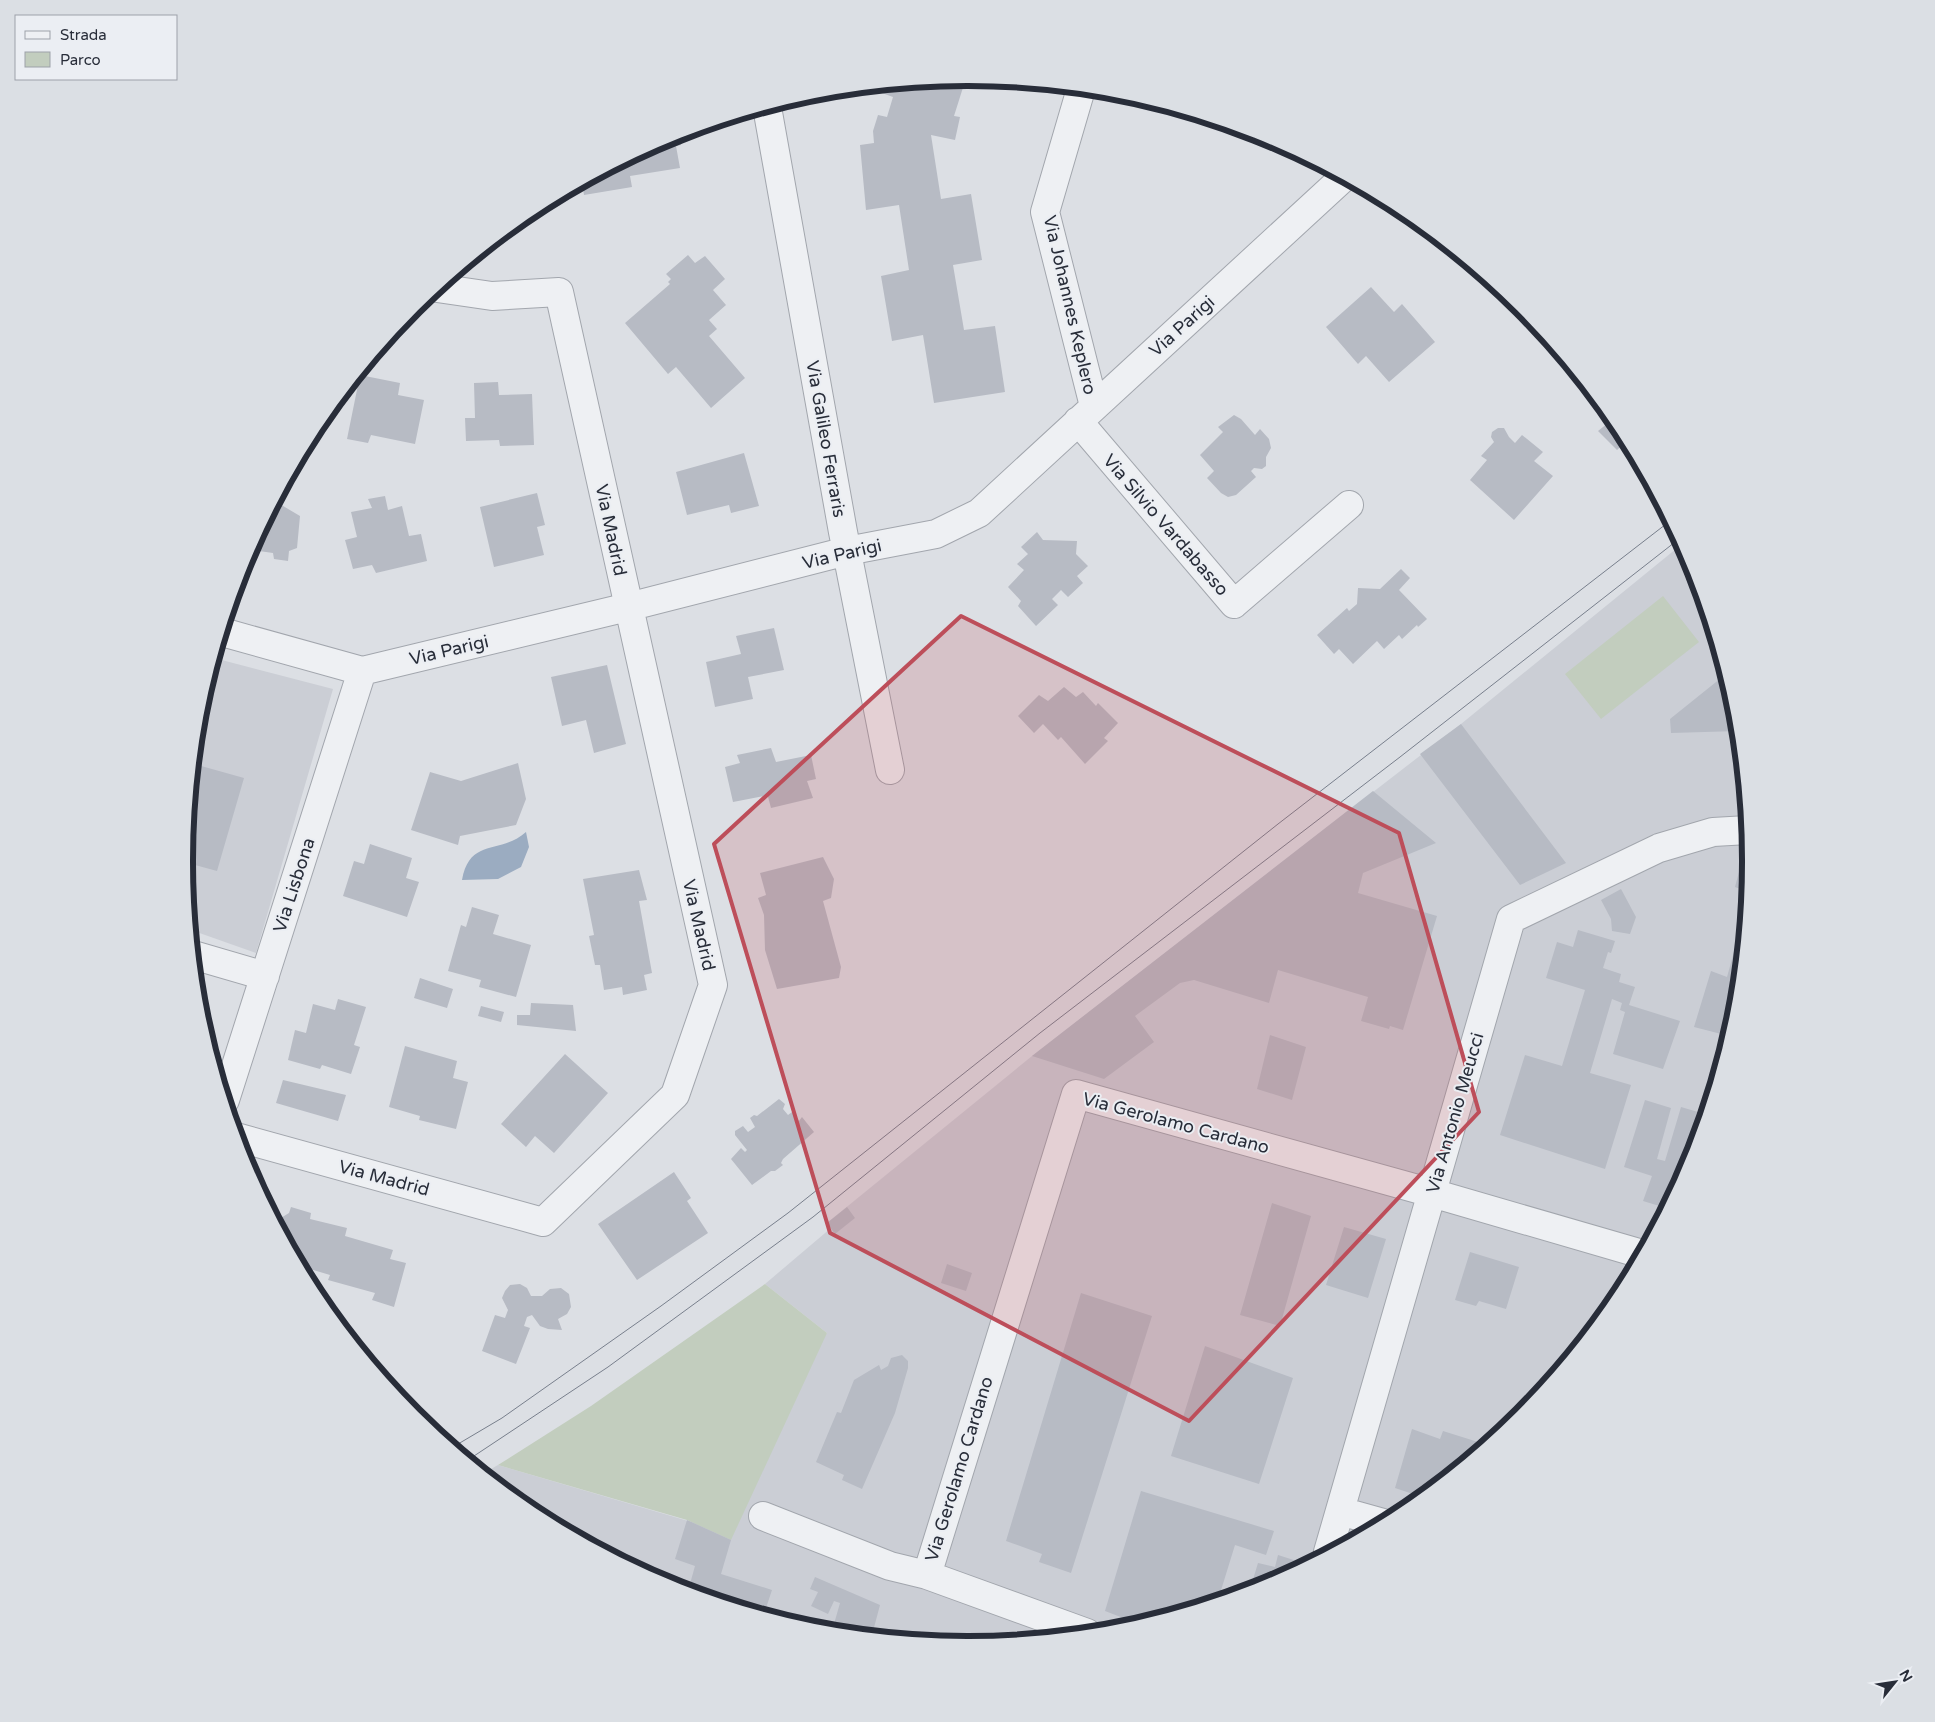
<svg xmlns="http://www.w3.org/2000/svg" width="1935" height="1722" viewBox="0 0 1935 1722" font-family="'Varela Round',sans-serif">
<rect width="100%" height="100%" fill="#dcdfe4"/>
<path fill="#cbced5" d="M1682,544L1691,561L1736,708L1751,861L1736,1014L1691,1161L1619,1297L1521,1415L1403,1513L1267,1585L1120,1629L967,1644L814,1629L667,1585L532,1512L484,1473L498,1465L695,1523L827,1333L765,1284L831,1228L827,1223L1032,1056L1461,724Z
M214,658L333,689L256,953L191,930L184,861L199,708Z"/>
<path fill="#c2cdbe" d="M1663,596L1699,642L1601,719L1565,674Z
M765,1284L827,1333L731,1540L687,1520L498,1465L591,1406Z"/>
<path fill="#9bacc1" d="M526,832L529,847L521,867L498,879L462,880C470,837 500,855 526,832Z"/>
<path fill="#b7bbc4" d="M966,78L954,116L960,117L955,140L931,135L941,199L971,194L982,260L953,265L964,330L995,326L1005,392L934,403L923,335L892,341L881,276L909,270L899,205L866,210L860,145L874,143L873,131L878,115L887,117L893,97L882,93L884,86Z
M679,134L681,145L676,146L680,168L630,176L632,187L584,195L582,183L668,137Z
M688,255L695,263L705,256L725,279L713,290L726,305L709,320L717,329L709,336L745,378L711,408L676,367L668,374L625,323L670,284L668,282L671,279L666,274Z
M1371,287L1394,312L1402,304L1435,342L1389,382L1366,356L1358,364L1326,327Z
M360,375L400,383L398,395L424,400L415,444L371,435L368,443L347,439Z
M498,382L499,395L532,394L534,445L500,446L499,440L466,441L465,418H475L474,383Z
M1234,415L1241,419L1255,435L1260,429L1269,439L1271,448L1266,457V466L1262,469L1254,468L1251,471L1256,477L1236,495L1228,497L1221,493L1207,478L1214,471L1200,455L1223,432L1218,427Z
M1613,419L1627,441L1617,450L1598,431Z
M1498,428H1504L1509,437L1515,443L1522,435L1543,452L1534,461L1553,476L1514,520L1470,480L1487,460L1481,456L1494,442L1491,437L1492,432Z
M744,453L759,506L731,513L729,505L687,515L676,472Z
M537,493L545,525L537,527L544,555L494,567L480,507Z
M385,496L388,510L402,506L409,536L421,534L427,561L376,573L372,565L353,569L345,540L357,537L351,512L372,508L368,499Z
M277,499L278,503L300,516L297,548L289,551L288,561L274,559L273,553L259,551L254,541Z
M1037,532L1043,540L1077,541L1076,554L1088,566L1077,576L1083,583L1068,597L1061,590L1052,599L1058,605L1036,626L1018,606L1021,601L1008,587L1024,570L1017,564L1028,554L1021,547Z
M1401,569L1410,578L1399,590L1427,619L1418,627L1417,625L1402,639L1399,635L1384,649L1377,641L1353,664L1339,649L1334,654L1317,635L1347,608L1349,611L1357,604L1358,588L1380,589Z
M774,628L784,670L748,677L753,699L715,707L706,662L741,654L736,636Z
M607,665L626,744L594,753L586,720L562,726L551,677Z
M1726,674L1736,708L1738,731L1671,733L1670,719Z
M1064,687L1076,697L1083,692L1096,706L1098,703L1118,723L1104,738L1108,741L1085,764L1061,737L1058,740L1043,724L1034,733L1018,716L1039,695L1048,701Z
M1461,724L1566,863L1520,885L1420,754Z
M771,748L776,762L811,755L816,779L807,781L813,798L771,808L767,793L764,796L733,802L725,767L740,763L737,755Z
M518,763L526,799L516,825L460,836L458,845L411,830L430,772L461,781Z
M194,764L244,778L217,871L184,862Z
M1373,791L1436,843L1363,873L1358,893L1437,916L1403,1030L1390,1026L1389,1029L1361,1021L1368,997L1278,970L1269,1003L1194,980L1180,983L1135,1016L1154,1042L1104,1079L1032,1056Z
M370,844L412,858L406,878L419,882L407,917L343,896L354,861L364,864Z
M823,857L834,879L831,898L823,901L841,967L839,978L777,989L765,950L764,915L758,898L766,895L760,873Z
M1743,857H1751L1748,892L1735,887Z
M639,870L647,900L639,901L652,973L644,975L647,990L623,995L622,987L604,990L600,965H595L589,936L594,935L583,879Z
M1621,889L1636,917L1630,934L1612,931L1611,919L1601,900Z
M472,907L499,915L493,934L531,945L516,997L479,987L481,980L448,971L461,925L466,927Z
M1745,912L1736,1014L1729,1036L1694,1027L1711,971L1727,977Z
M1578,930L1615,941L1611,953L1608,952L1603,968L1621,974L1619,982L1635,987L1629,1005L1680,1021L1663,1069L1613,1054L1625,1012L1620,1010L1622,1003L1612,999L1590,1073L1631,1085L1605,1169L1500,1135L1525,1055L1562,1066L1585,990L1546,978L1557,942L1573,947Z
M420,978L453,989L447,1008L414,998Z
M338,999L366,1007L354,1045L360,1047L351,1074L322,1065L320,1069L288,1060L295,1030L306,1033L313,1004L335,1010Z
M531,1003L573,1005L576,1031L517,1025V1015H530Z
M481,1006L504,1012L501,1022L478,1016Z
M1270,1035L1306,1047L1292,1100L1257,1089Z
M405,1046L457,1061L453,1078L468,1082L456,1129L419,1120L420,1116L389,1107Z
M565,1054L608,1093L554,1153L535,1136L526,1147L501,1124Z
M283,1080L346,1095L338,1121L276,1103Z
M779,1099L785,1104L783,1109L788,1115L792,1112L799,1121L802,1117L814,1132L783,1159L781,1163L783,1165L775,1171H771L752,1185L731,1159L741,1148L745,1152L747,1150L735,1135V1131L743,1126L748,1132L755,1127L750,1118L754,1115L757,1116Z
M1645,1100L1671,1108L1657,1159L1665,1161L1681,1107L1698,1112L1683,1166L1687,1168L1666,1208L1643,1201L1652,1176L1624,1167Z
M1705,1109L1707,1110L1703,1124L1701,1123Z
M674,1172L691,1198L687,1201L708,1233L637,1280L598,1224Z
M1272,1203L1311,1216L1280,1326L1240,1315Z
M291,1207L311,1213L310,1219L347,1228L345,1236L393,1250L390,1259L406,1263L394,1307L372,1300L375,1293L328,1280L330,1275L300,1266L276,1221L289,1213Z
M847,1207L855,1218L835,1234L827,1223Z
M1344,1227L1386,1239L1368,1298L1326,1285Z
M1470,1252L1519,1267L1506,1309L1479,1301L1476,1306L1455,1300Z
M947,1264L972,1273L966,1291L941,1283Z
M520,1284L527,1288L531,1296H542L550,1289L561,1288L569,1294L571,1307L567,1314L558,1319L562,1330L548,1329L540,1326L532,1315L527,1317L524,1326L530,1328L516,1364L482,1351L495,1315L505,1318L508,1310L502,1298L505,1291L510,1285Z
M1081,1293L1152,1316L1071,1573L1039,1562L1042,1554L1006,1541Z
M1205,1346L1293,1378L1259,1484L1171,1456Z
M902,1355L908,1361V1368L895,1413L862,1489L842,1480L844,1475L816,1462L837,1412L841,1413L854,1380L879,1365L881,1370L888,1366L891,1358Z
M1412,1429L1440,1439L1443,1431L1478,1442L1475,1453L1422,1497L1395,1488Z
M1141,1491L1274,1531L1266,1555L1235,1545L1218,1600L1139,1624L1105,1611Z
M687,1520L731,1540L721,1574L772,1590L764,1614L688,1591L695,1566L675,1559Z
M1278,1555L1303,1563L1301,1567L1267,1585L1257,1588L1251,1586L1258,1563L1275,1567Z
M815,1577L880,1605L872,1635L832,1631L840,1603L834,1601L828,1614L811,1606L818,1592L810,1589Z"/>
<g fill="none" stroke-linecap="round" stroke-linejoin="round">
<g stroke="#a2a6ad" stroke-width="30">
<path id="street" d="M1081,89L1045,212L1094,406
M767,107L843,532L890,770
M1078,421L1234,604L1349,505
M222,632L362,671L628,607L847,551L936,534L979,513L1343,178
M193,955L265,976
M225,1100L362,671
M236,1137L543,1222L675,1095L713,985L559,292L492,296L437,288
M1340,1511L1383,1523
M763,1516L890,1566L927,1575L1087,1633
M1328,1552L1511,919L1659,848L1713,832L1748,830
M927,1575L1076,1094L1432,1193L1642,1254"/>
</g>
<use href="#street" stroke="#eef0f3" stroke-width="28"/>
<path stroke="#787f8c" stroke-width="1" d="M453,1447L502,1418L661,1306L788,1213L1278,824L1670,521
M468,1460L608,1367L813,1217L1040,1033L1400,757L1679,539"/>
</g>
<path fill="#bd4e5a" fill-opacity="0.2" stroke="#bd4e5a" stroke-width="4" stroke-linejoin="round" d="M961,616L1399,833L1479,1112L1189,1421L830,1233L714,844Z"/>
<g text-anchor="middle" stroke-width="4" stroke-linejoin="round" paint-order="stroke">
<g font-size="18" fill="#282d39" stroke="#ebeef3">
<text transform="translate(1070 305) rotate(77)" y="6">Via Johannes Keplero</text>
<text transform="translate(1182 326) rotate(-42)" y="6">Via Parigi</text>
<text transform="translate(826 439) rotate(80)" y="6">Via Galileo Ferraris</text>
<text transform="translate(1166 525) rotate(49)" y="6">Via Silvio Vardabasso</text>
<text transform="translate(611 530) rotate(78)" y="6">Via Madrid</text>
<text transform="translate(842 554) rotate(-13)" y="6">Via Parigi</text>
<text transform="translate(449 650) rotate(-13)" y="6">Via Parigi</text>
<text transform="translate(294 885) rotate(-72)" y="6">Via Lisbona</text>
<text transform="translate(699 925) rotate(77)" y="6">Via Madrid</text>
<text transform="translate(1455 1113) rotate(-74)" y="6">Via Antonio Meucci</text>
<text transform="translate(1176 1123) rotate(15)" y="6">Via Gerolamo Cardano</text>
<text transform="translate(384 1178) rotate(15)" y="6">Via Madrid</text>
<text transform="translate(959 1469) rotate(-73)" y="6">Via Gerolamo Cardano</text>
</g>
</g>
<path d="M0 0H1935V1722H0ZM967 86H968A774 774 0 0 1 1742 860V862A774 774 0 0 1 968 1636H967A774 774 0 0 1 193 862V860A774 774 0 0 1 967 86Z" fill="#dbdfe4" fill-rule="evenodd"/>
<path fill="none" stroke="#282d39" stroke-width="6" d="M967 86H968A774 774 0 0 1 1742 860V862A774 774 0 0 1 968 1636H967A774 774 0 0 1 193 862V860A774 774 0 0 1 967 86Z"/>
<rect x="15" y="15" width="162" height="65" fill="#ebeef3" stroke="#9da1a9"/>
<rect x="25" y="31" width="25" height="8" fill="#eef0f3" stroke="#9da1a9"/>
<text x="60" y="40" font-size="15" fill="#282d39">Strada</text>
<rect x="25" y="52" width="25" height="15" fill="#c2cdbe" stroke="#9da1a9"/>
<text x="60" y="65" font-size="15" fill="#282d39">Parco</text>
<g transform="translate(1895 1682) rotate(60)" stroke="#ebeef3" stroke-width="4" paint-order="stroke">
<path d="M0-4L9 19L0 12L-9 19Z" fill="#282d39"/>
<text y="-8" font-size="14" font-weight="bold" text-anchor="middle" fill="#282d39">N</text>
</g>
</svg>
